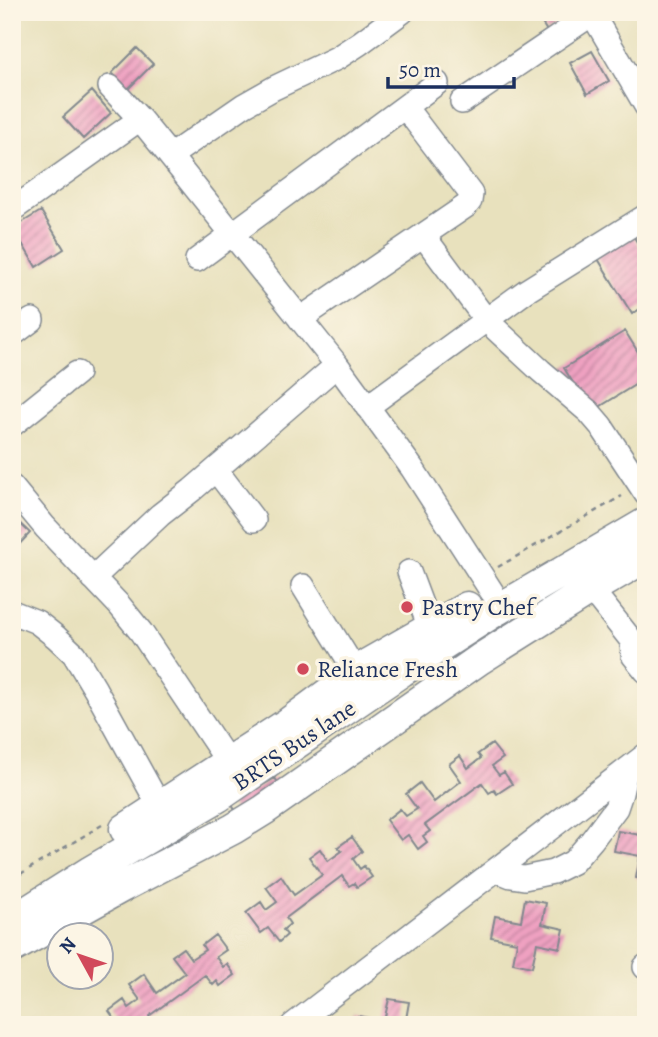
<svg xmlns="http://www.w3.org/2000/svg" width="658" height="1037" viewBox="0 0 658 1037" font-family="Alegreya,serif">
<defs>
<pattern id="building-hatch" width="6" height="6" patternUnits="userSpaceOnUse" patternTransform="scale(1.75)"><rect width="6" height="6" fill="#efa1c1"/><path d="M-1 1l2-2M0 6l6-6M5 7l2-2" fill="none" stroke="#c184a0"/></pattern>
</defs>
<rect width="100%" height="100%" fill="#fcf5e5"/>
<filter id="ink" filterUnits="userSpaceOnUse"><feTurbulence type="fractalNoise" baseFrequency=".0143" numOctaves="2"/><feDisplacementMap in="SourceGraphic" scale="14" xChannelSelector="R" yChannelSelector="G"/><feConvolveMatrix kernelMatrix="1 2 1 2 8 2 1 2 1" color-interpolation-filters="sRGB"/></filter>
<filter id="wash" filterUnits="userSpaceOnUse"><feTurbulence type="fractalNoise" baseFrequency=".00686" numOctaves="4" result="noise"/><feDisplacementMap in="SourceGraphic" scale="28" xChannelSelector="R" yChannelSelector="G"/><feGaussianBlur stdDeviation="1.57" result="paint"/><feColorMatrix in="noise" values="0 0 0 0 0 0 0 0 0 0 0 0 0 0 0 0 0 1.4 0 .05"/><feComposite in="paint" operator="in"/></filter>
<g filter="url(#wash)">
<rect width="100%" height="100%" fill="#e8e1bd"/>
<g id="blocks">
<path fill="url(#building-hatch)" d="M535,12H569L571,16L547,31Z
M137,48L153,64L128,89L112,73Z
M592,51L609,81L587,94L570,63Z
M92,91L111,113L83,139L63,117Z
M41,211L64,249L36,267L13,228Z
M631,232L646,257V305L632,314L595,254Z
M625,331L646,365V378L591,412L564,368Z
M14,518L30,533L12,552V519Z
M492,744L503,758L492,766L499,775L504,772L512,784L497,794L494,790L489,793L482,783L425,825L430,831L423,836L427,842L418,849L408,835L401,840L386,820L400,809L406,816L417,809L406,794L420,783L434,802L461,781L449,764L460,756L468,768L481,758L478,754Z
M275,778L280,786L236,812L231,803Z
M618,831L646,836V880L636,878L640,856L614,851Z
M352,837L362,851L353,859L360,869L364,866L372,877L357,887L354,883L349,886L342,876L286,918L290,924L283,930L287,935L279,942L268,928L261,933L246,913L261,902L266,910L277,902L266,887L281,876L294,895L322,875L309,857L320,849L328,861L342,851L338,847Z
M525,899L546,903L542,924L564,929L560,948L537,943L532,967L513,963L517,942L491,937L495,916L521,921Z
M215,935L226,950L216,957L223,967L227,964L235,975L220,986L217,981L213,985L205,975L149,1016L153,1023L150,1025H119L109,1011L124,1000L129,1008L140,1000L129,985L144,974L157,993L185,973L172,956L183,948L191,959L205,950L202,945Z
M389,999L409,1002L405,1025H356L358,1016L384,1021Z"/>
</g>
</g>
<g filter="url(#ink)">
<use href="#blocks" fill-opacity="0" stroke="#82888e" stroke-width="2"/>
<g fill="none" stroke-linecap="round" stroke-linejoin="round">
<g stroke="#82888e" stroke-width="26">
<path id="minor" d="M591,12L646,106
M110,87L140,119L170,156L337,365L412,468L492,592
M462,102L595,12
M170,156L244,105L274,88L337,58L360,43L402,12
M12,210L140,119
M423,235L486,320L541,371L589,412L601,426L646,494
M197,260L437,83
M300,319L466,206L470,201L471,194L405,107
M12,335L32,320
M367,407L526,291L646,216
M12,425L77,373
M216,470L254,520
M12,487L45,527L120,606L141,632L228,762
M409,572L430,628
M93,578L160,515L192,490L337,365
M303,586L356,672
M591,589L632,641L633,655L646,671
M12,612L37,622L56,637L74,654L95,689L160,807
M496,870L511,876L524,878L553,872L573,862L592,840L616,808L621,793L626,771
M645,967L646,966
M293,1025L646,755"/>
</g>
<g stroke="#82888e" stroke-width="33">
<path id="major" d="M125,829L288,723L369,663L467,607
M12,921L91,871L218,797L402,671L497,610L646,523
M12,948L122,887L233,829L264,810L480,659L591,589L646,557"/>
</g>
<path stroke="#82888e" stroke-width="2.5" stroke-dasharray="5 5" stroke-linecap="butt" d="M498,567L622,496
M12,879L102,825"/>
<use href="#minor" stroke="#fff" stroke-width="23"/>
<use href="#major" stroke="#fff" stroke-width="30"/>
</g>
</g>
<g fill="#d1495b" stroke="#fcf5e5" stroke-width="2.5">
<circle cx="407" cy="607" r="7"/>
<circle cx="303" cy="669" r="7"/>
</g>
<g text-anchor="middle" stroke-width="7" stroke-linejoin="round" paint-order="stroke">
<g font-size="24" fill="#1b2f5e" stroke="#fcf5e5" text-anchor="start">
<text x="421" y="615">Pastry Chef</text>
<text x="317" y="677">Reliance Fresh</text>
</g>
<g font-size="24" fill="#1b2f5e" stroke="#fcf5e5">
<text transform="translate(294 745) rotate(-34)" y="8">BRTS Bus lane</text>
</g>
</g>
<rect width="658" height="1037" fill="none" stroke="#fcf5e5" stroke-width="42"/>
<g transform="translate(80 956) rotate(310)"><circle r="33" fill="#fcf5e5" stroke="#a2a6af" stroke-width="2"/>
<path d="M0-5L12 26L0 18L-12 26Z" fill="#d1495b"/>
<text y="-10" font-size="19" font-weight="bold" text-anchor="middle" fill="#1b2f5e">N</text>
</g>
<path d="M388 77v10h126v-10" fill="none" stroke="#1b2f5e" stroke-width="3.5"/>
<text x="399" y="77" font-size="21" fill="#1b2f5e" stroke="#fcf5e5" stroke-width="5" paint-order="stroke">50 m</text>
</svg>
